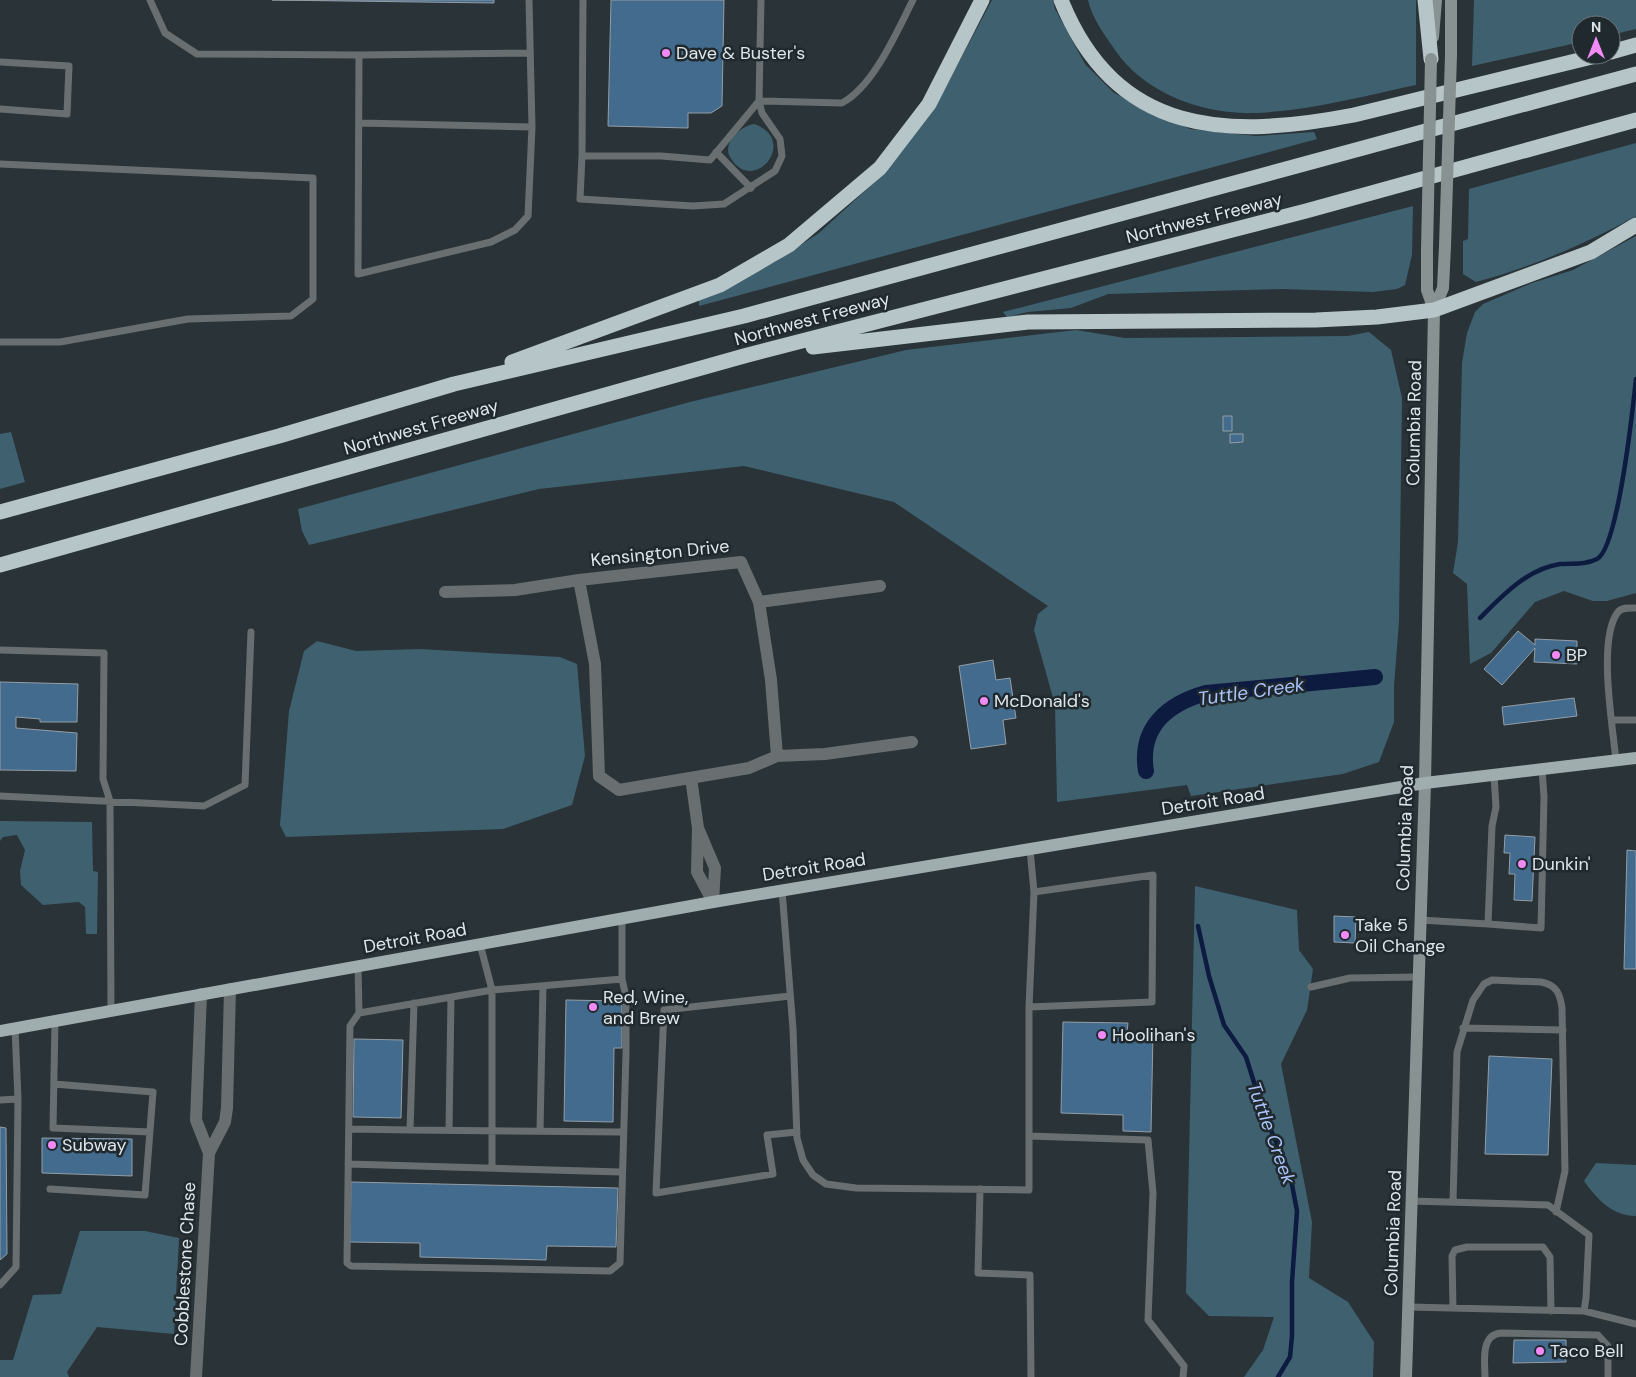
<svg xmlns="http://www.w3.org/2000/svg" width="1636" height="1377" viewBox="0 0 1636 1377" font-family="'DM Sans',sans-serif">
<rect width="100%" height="100%" fill="#293338"/>
<path fill="#3f616f" d="M992,0H1053L1055,9L1085,64L1114,93L1190,129L1256,136L1314,132L1317,139L699,306V299L775,262L819,233L877,180L934,109Z
M1088,0H1416V85C1364,96 1308,111 1255,113C1203,115 1144,93 1115,50C1104,34 1092,18 1088,0Z
M1474,0H1636V29L1611,35V25H1581V42L1472,66Z
M754,124C800,140 753,197 730,157C722,143 741,126 754,124Z
M1636,143V216C1585,244 1532,267 1476,282L1463,274V241L1468,239L1469,189Z
M1413,206L1412,255L1405,285L1397,289L1373,292L1282,289L1108,294L1071,308L1028,312L1007,317L1003,312Z
M1636,236V593L1607,601H1593L1564,591L1535,602L1491,653L1470,664L1467,584L1453,573L1458,542L1462,363L1467,333L1475,312L1483,304L1532,283L1573,270Z
M1076,330L1125,338L1348,336L1369,332L1391,350L1402,398L1399,621L1394,686V722L1379,762L1343,774L1191,796L1187,785L1057,802L1055,705L1034,630L1038,614L1048,606L894,502L744,466L539,489L309,545L302,531L298,509L690,402L906,350Z
M11,432L25,482L0,489V434Z
M317,641L356,651L420,649L560,657L577,664L585,756L572,805L503,829L286,837L280,825L289,711L304,651Z
M0,821L92,822L93,871L98,872L97,934H86L85,907L79,902L43,905L21,885L20,871L25,850L17,835L3,837L0,841Z
M1195,886L1297,910L1299,950L1313,969L1307,1010L1281,1064L1312,1222L1309,1278L1348,1302L1374,1342L1373,1377H1244L1263,1350L1274,1317L1209,1316L1186,1293Z
M1596,1163L1636,1165V1216C1612,1216 1597,1199 1584,1181Z
M80,1231H145L179,1238L174,1334L97,1327L67,1372L69,1377H0V1360H13L33,1295L61,1294Z"/>
<g fill="none" stroke-linecap="round" stroke-linejoin="round">
<path stroke="#0d1b40" stroke-width="4.5" d="M1480,618C1502,596 1527,569 1560,564C1573,563 1585,565 1597,559C1618,548 1633,407 1636,379
M1198,926L1209,976L1224,1025L1246,1057L1264,1114L1290,1174L1297,1211L1292,1282V1336L1290,1357L1278,1377"/>
<path stroke="#0d1b40" stroke-width="16" d="M1146,771C1139,728 1167,704 1206,693L1375,677"/>
</g>
<path fill="#436b8e" stroke="#949ea6" d="M272,0H494V3Z
M611,0H724L722,106L711,113H688V128L608,126Z
M1223,416H1232V431H1223Z
M1230,434H1243V442L1230,443Z
M1518,631L1535,645V639L1577,641V664L1534,662L1535,648L1502,685L1484,669Z
M993,660L996,680L1010,678L1016,718L1003,720L1006,744L971,749L959,666Z
M0,682L78,684L77,722H40V719L16,717V728L77,733L76,771L0,770Z
M1574,698L1577,716L1504,725L1502,707Z
M1505,835L1535,837L1532,901L1514,900L1515,874H1509L1510,853H1504Z
M1627,850L1636,851V969H1624Z
M1334,916L1356,917L1355,943L1334,942Z
M566,1000L622,1001V1048H614L613,1122L564,1121Z
M1063,1022L1128,1023L1127,1032L1153,1033L1151,1132L1123,1131V1115L1061,1113Z
M354,1039L403,1040L401,1118L353,1117Z
M1489,1056L1552,1059L1548,1155L1485,1154Z
M0,1127L6,1128L7,1254L0,1260Z
M42,1138L132,1139V1176L42,1173Z
M351,1182L618,1188L616,1247L547,1246L546,1260L420,1257V1243L350,1242Z
M1514,1340H1566V1362L1513,1363Z"/>
<g fill="none" stroke-linecap="round" stroke-linejoin="round">
<path stroke="#696f70" stroke-width="7" d="M150,0L165,33L197,54L359,55L358,274L491,242L515,230L528,216L532,127L529,0
M583,0L582,156H661L710,160L759,101L761,0
M359,55L530,53
M0,62L69,66L67,114L0,109
M360,123L532,127
M716,152L751,188
M582,156L580,199L693,206L724,204L775,171L782,156L780,139L762,113L759,101L842,103C874,86 897,31 913,0
M0,164L313,178V299L291,316L188,319L60,342H0
M0,650L104,653L103,779L110,801L111,1011
M1612,720H1636
M1616,761C1613,727 1597,639 1618,612C1622,607 1630,608 1636,608
M0,796L204,806L245,785L251,632
M782,890L793,1029L797,1138L803,1160L813,1175L826,1184L856,1188L1029,1190V1007L1034,892L1030,849
M1420,920L1488,924L1492,826L1496,807L1494,775
M1488,924L1541,928L1544,797L1542,769
M480,944L492,990L622,979
M358,966L359,1013L350,1026L347,1263L351,1266L610,1271L620,1263L626,1053V997L622,979V918
M1311,987L1350,978L1418,977
M790,996L664,1010L656,1193L773,1174L767,1135L797,1132
M414,1003L410,1130L622,1132
M1029,1007L1152,1002L1153,875L1034,892
M359,1013L492,990V1168
M55,1021L53,1128L150,1132
M1463,1028L1563,1030
M0,1100L18,1099L15,1028
M349,1129L410,1130
M449,1130L451,997
M540,1131L543,986
M1029,1136L1148,1140L1153,1193L1148,1320L1184,1366L1183,1377
M348,1164L621,1172
M50,1189L145,1195L153,1092L54,1084
M980,1189L978,1273L1030,1275L1031,1377
M1411,1201L1548,1205L1589,1235L1586,1298L1584,1311
M1453,1202L1457,1052L1473,1000L1484,984L1492,980L1541,982C1557,985 1560,994 1562,1008L1565,1171L1556,1212
M0,1285L16,1267L18,1099
M1408,1307L1584,1311L1636,1324
M1453,1308L1452,1256L1455,1250L1467,1247H1543L1550,1257L1551,1311
M1485,1377C1485,1362 1480,1335 1501,1333L1598,1335L1608,1346V1377"/>
<path stroke="#696f70" stroke-width="12" d="M579,580L595,664L599,776L619,790L749,768L777,756L825,754L912,742
M445,592L515,590L579,580L741,562L759,602L771,680L777,756
M759,602L880,586
M691,778L698,828L697,872L713,902L715,868L698,828
M209,1153L225,1122L227,1108L230,989
M196,1377L209,1153L196,1120L201,994"/>
<path stroke="#889293" stroke-width="12" d="M1433,37L1436,0
M1451,55V0
M1434,310L1443,288L1445,246
M1406,1377L1425,783L1434,310L1427,290V250"/>
<path stroke="#a0adae" stroke-width="12" d="M0,1031L713,902L1425,783L1636,758"/>
<path stroke="#b6c5c7" stroke-width="15" d="M1061,0C1116,137 1228,139 1354,115L1600,55
M1425,0L1431,59
M1611,52L1636,45
M813,347L1028,322L1316,320L1377,317L1434,310L1591,252L1636,225
M512,362L720,285L789,245L880,168L929,104L982,0
M0,512L279,436L454,384L744,316L1636,74
M0,565L744,356L1306,211L1636,120"/>
<path stroke="#889293" stroke-width="12" d="M1445,246L1451,55
M1427,250L1431,59"/>
</g>
<g fill="#f18af5" stroke="#1f292e" stroke-width="2">
<circle cx="666" cy="53" r="5"/>
<circle cx="1556" cy="655" r="5"/>
<circle cx="984" cy="701" r="5"/>
<circle cx="1522" cy="864" r="5"/>
<circle cx="1345" cy="935" r="5"/>
<circle cx="593" cy="1007" r="5"/>
<circle cx="1102" cy="1035" r="5"/>
<circle cx="52" cy="1145" r="5"/>
<circle cx="1540" cy="1351" r="5"/>
</g>
<g text-anchor="middle" stroke-width="5" stroke-linejoin="round" paint-order="stroke">
<g font-size="18" fill="#dfe6e9" stroke="#1f292e" text-anchor="start">
<text x="676" y="59">Dave &amp; Buster's</text>
<text x="1566" y="661">BP</text>
<text x="994" y="707">McDonald's</text>
<text x="1532" y="870">Dunkin'</text>
<text x="1355" y="931">Take 5<tspan x="1355" dy="21">Oil Change</tspan></text>
<text x="603" y="1003">Red, Wine,<tspan x="603" dy="21">and Brew</tspan></text>
<text x="1112" y="1041">Hoolihan's</text>
<text x="62" y="1151">Subway</text>
<text x="1550" y="1357">Taco Bell</text>
</g>
<g font-size="18" fill="#dfe6e9" stroke="#1f292e">
<text transform="translate(1204 218) rotate(-14)" y="6">Northwest Freeway</text>
<text transform="translate(812 319) rotate(-15)" y="6">Northwest Freeway</text>
<text transform="translate(1414 423) rotate(-89)" y="6">Columbia Road</text>
<text transform="translate(421 427) rotate(-16)" y="6">Northwest Freeway</text>
<text transform="translate(660 553) rotate(-6)" y="6">Kensington Drive</text>
<text transform="translate(1213 801) rotate(-9)" y="6">Detroit Road</text>
<text transform="translate(1405 828) rotate(-88)" y="6">Columbia Road</text>
<text transform="translate(814 867) rotate(-9)" y="6">Detroit Road</text>
<text transform="translate(415 938) rotate(-10)" y="6">Detroit Road</text>
<text transform="translate(1393 1233) rotate(-88)" y="6">Columbia Road</text>
<text transform="translate(185 1264) rotate(-87)" y="6">Cobblestone Chase</text>
</g>
<g font-size="19" font-style="italic" fill="#abc3fa" stroke="#1f292e">
<text transform="translate(1251 691) rotate(-8)" y="7">Tuttle Creek</text>
<text transform="translate(1272 1133) rotate(70)" y="7">Tuttle Creek</text>
</g>
</g>
<g transform="translate(1596 40)"><circle r="24" fill="#1f292e" stroke="#6c7579"/>
<path d="M0-4L9 19L0 12L-9 19Z" fill="#f18af5"/>
<text y="-8" font-size="14" font-weight="bold" text-anchor="middle" fill="#dfe6e9">N</text>
</g>
</svg>
